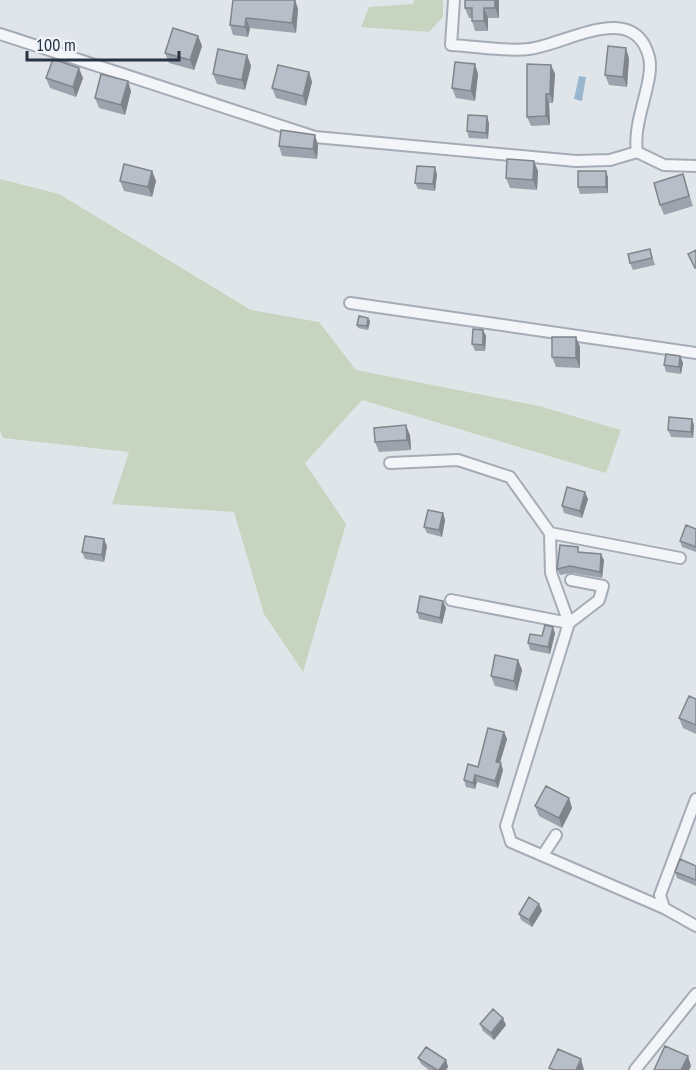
<svg xmlns="http://www.w3.org/2000/svg" width="696" height="1070" viewBox="0 0 696 1070" font-family="'PT Sans Narrow',sans-serif">
<rect width="100%" height="100%" fill="#e0e5ea"/>
<path fill="#c7d5c0" d="M414,0H443V17L429,32L361,27L369,7L413,4Z
M0,179L59,194L251,310L319,322L356,370L539,406L621,430L606,473L362,400L305,463L346,524L303,672L264,614L234,512L112,504L129,452L3,438L0,431Z"/>
<path fill="#98b6ce" d="M579,76L586,77L582,101L574,99Z"/>
<g fill="none" stroke-linecap="round" stroke-linejoin="round">
<g stroke="#a5acb5" stroke-width="14">
<path id="street" d="M454,0L451,45C476,46 505,52 529,49C567,44 634,0 649,57C655,81 632,121 637,152L664,165L696,166
M0,34L315,137L576,161L610,160L637,152
M350,303L696,353
M390,463L458,460L510,477L550,533
M571,580L603,586L599,600L569,623L551,573L550,533L680,558
M451,600L569,623L506,826L511,842L664,908
M696,799L660,895L664,908L696,926
M543,855L556,835
M635,1070L696,994"/>
</g>
<use href="#street" stroke="#f3f5f8" stroke-width="10"/>
</g>
<path fill="#9da3ac" d="M233,0H295L298,9L296,33L250,28L248,37L233,35L230,25Z
M499,0V18H488V31H475L472,21V18H469L465,8Z
M198,36L202,46L194,70L169,63L165,53Z
M247,55L251,66L245,90L217,84L213,74Z
M629,58L627,87L609,85L605,75Z
M475,64L478,74L475,101L456,98L452,88Z
M551,65L555,74L553,103H549L550,125L531,126L527,117Z
M309,72L312,82L306,106L276,98L272,88Z
M46,78H83L76,97L50,88Z
M131,91L125,115L99,108L95,98Z
M489,123L488,139L469,138L467,131Z
M318,145L317,159L282,156L279,146Z
M152,171L156,181L152,197L124,191L120,181Z
M538,171L537,190L510,188L506,178Z
M437,174L435,191L418,189L415,183Z
M608,177V193L580,194L578,187Z
M686,184L693,206L664,215L660,205Z
M652,255L655,265L633,270L630,263Z
M370,321L368,330L358,328L357,325Z
M483,330L486,336L485,351H475L472,344Z
M576,337L580,347V368L556,367L552,357Z
M680,356L683,363L681,374L666,372L664,365Z
M694,425L693,438L671,437L668,430Z
M410,435L411,450L379,452L375,442Z
M588,499L582,518L564,513L562,506Z
M443,513L445,520L442,537L427,533L424,527Z
M696,529V552L682,547L680,541Z
M107,546L104,562L85,559L82,552Z
M580,552L604,560L602,578L572,573L560,575L557,569Z
M443,601L446,608L442,624L419,619L417,612Z
M555,633L550,654L530,650L528,643L542,636Z
M518,660L522,670L517,691L495,686L491,676Z
M696,699V734L683,728L679,718Z
M504,732L507,739L500,763L503,770L498,788L477,782L475,789L466,787L464,780L478,767Z
M569,798L572,808L562,828L539,816L535,806Z
M696,866V886L677,878L675,872Z
M539,904L542,911L532,927L521,920L519,914Z
M480,1024L506,1025L494,1040L483,1031Z
M418,1058L446,1060L448,1067L446,1070H429L421,1064Z"/>
<path fill="#80858c" d="M295,0L298,9L296,33L292,23Z
M495,0H499V18L495,8Z
M484,8L488,18V31L484,21Z
M246,18L250,28L248,37L245,27Z
M198,36L202,46L194,70L190,60Z
M626,48L629,58L627,87L623,77Z
M247,55L251,66L245,90L242,80Z
M475,64L478,74L475,101L471,91Z
M551,65L555,74L553,103L550,94Z
M79,68L83,78L76,97L73,87Z
M309,72L312,82L306,106L303,96Z
M128,81L131,91L125,115L121,105Z
M546,94L549,103L550,125L546,116Z
M487,116L489,123L488,139L486,133Z
M315,135L318,145L317,159L313,149Z
M534,161L538,171L537,190L533,180Z
M435,167L437,174L435,191L433,184Z
M152,171L156,181L152,197L148,187Z
M606,171L608,177V193L606,187Z
M368,318L370,321L368,330L367,326Z
M483,330L486,336L485,351L483,345Z
M576,337L580,347V368L576,358Z
M680,356L683,363L681,374L679,367Z
M692,419L694,425L693,438L691,432Z
M406,425L410,435L411,450L407,440Z
M585,492L588,499L582,518L580,511Z
M443,513L445,520L442,537L439,530Z
M104,539L107,546L104,562L102,555Z
M601,554L604,560L602,578L600,572Z
M443,601L446,608L442,624L440,618Z
M553,627L555,633L550,654L548,647Z
M518,660L522,670L517,691L514,681Z
M504,732L507,739L498,769L496,762Z
M501,763L503,770L498,788L495,781Z
M475,775L477,782L475,789L473,783Z
M569,798L572,808L562,828L559,818Z
M539,904L542,911L532,927L529,920Z
M503,1018L506,1025L494,1040L491,1033Z
M688,1056L691,1066L689,1070H681Z
M581,1059L584,1070H576Z
M446,1060L448,1067L446,1070H439Z"/>
<path fill="#b7bec8" stroke="#80858c" stroke-width="1.5" d="M233,0H295L292,23L246,18L245,27L230,25Z
M465,0H495V8H484V21H472V8H465Z
M173,28L198,36L190,60L165,53Z
M608,46L626,48L623,77L605,75Z
M218,49L247,55L242,80L213,74Z
M53,59L79,68L73,87L46,78Z
M455,62L475,64L471,91L452,88Z
M527,64L551,65L550,94H546V116L527,117Z
M278,65L309,72L303,96L272,88Z
M101,74L128,81L121,105L95,98Z
M468,115L487,116L486,133L467,131Z
M281,130L315,135L313,149L279,146Z
M507,159L534,161L533,180L506,178Z
M124,164L152,171L148,187L120,181Z
M417,166L435,167L433,184L415,183Z
M578,171H606V187H578Z
M683,174L689,196L660,205L654,183Z
M650,249L652,258L630,263L628,254Z
M696,250V268H695L688,254Z
M359,316L368,318L367,326L357,325Z
M473,329L483,330V345L472,344Z
M552,337H576V358L552,357Z
M666,354L680,356L679,367L664,365Z
M669,417L692,419L691,432L668,430Z
M406,425L407,440L375,442L374,428Z
M567,487L585,492L580,511L562,506Z
M428,510L443,513L439,530L424,527Z
M686,525L696,529V547L680,541Z
M85,536L104,539L102,555L82,552Z
M560,545L578,547V552L601,554L600,572L570,566L557,569Z
M420,596L443,601L440,618L417,612Z
M545,625L553,627L548,647L528,643L530,634L542,636Z
M495,655L518,660L514,681L491,676Z
M689,696L696,699V725L679,718Z
M488,728L504,732L496,762L501,763L495,781L475,775L473,783L464,780L468,764L478,767Z
M546,786L569,798L559,818L535,806Z
M680,859L696,866V880L675,872Z
M529,897L539,904L529,920L519,914Z
M493,1009L503,1018L491,1033L480,1024Z
M665,1046L688,1056L681,1070H654Z
M426,1047L446,1060L439,1070H437L418,1058Z
M558,1049L581,1059L576,1070H554L549,1068Z"/>
<path d="M27 51v9h152v-9" fill="none" stroke="#273343" stroke-width="3"/>
<text x="36" y="51" font-size="18" fill="#273343" stroke="#f0f4f8" stroke-width="4.5" paint-order="stroke">100 m</text>
</svg>
